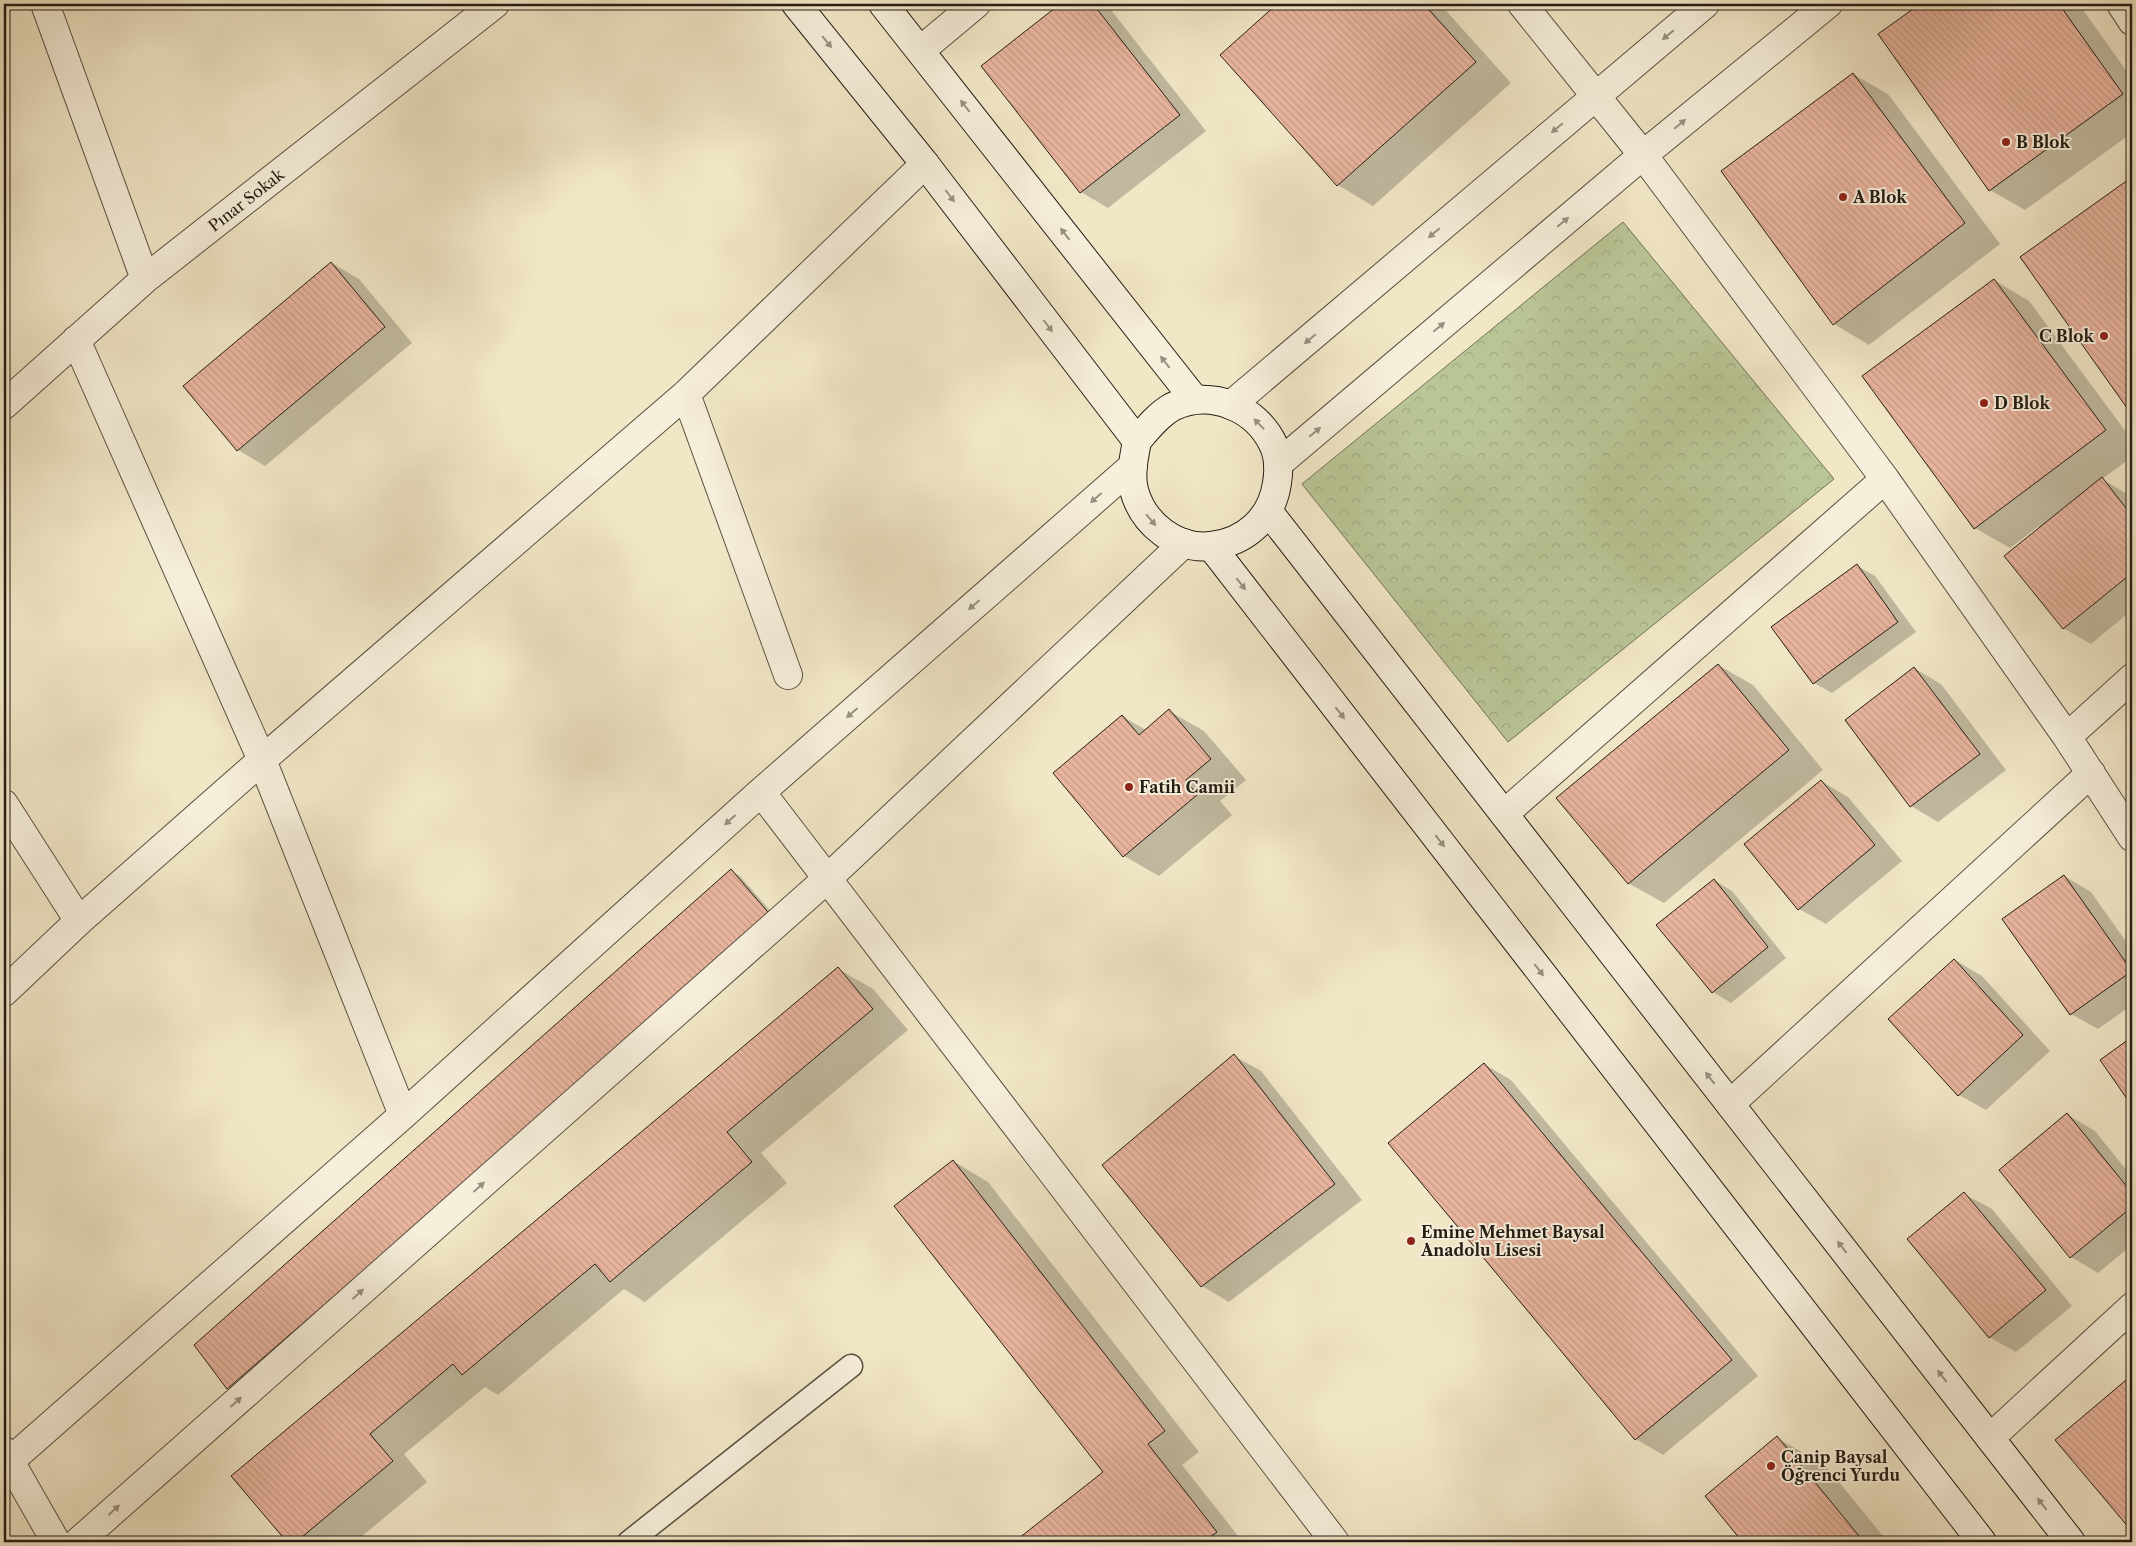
<svg xmlns="http://www.w3.org/2000/svg" width="2136" height="1546" viewBox="0 0 2136 1546" font-family="'Libre Caslon Text',serif">
<defs>
<pattern id="forest-crowns" width="20" height="18" patternUnits="userSpaceOnUse" patternTransform="scale(1.25)"><rect width="20" height="18" fill="#bac596"/><path d="M2 6a3 3 0 1 1 6 0M12 15a3 3 0 1 1 6 0" fill="none" stroke="#a0a980"/></pattern>
<pattern id="building-back-hatch" width="6" height="6" patternUnits="userSpaceOnUse" patternTransform="scale(1.25)"><rect width="6" height="6" fill="#e9b59f"/><path d="M-1 5l2 2M0 0l6 6M5-1l2 2" fill="none" stroke="#c89b88"/></pattern>
</defs>
<rect width="100%" height="100%" fill="#f1e7c7"/>
<filter id="stains"><feTurbulence type="fractalNoise" baseFrequency=".004" numOctaves="4"/><feColorMatrix values="0 0 0 0 .2 0 0 0 0 .09 0 0 0 0 .02 0 0 0 .5 -.17"/></filter>
<radialGradient id="worn" r=".72"><stop offset=".6" stop-color="#630" stop-opacity="0"/><stop offset="1" stop-color="#630" stop-opacity=".3"/></radialGradient>
<path fill="url(#forest-crowns)" stroke="#707155" d="M1623,222L1834,479L1508,742L1302,484Z"/>
<path fill="#0003" d="M1062,4L1107,5L1206,131L1108,208L1081,192L982,66Z
M1279,4H1440L1511,83L1373,206L1338,185L1222,55Z
M1922,4H2079L2132,79V133L2025,210L1990,190L1879,34Z
M1853,74L1888,94L2000,244L1869,345L1834,324Z
M2132,178V413L2021,257Z
M332,263L359,279L412,343L265,466L238,450Z
M1994,280L2029,301L2132,440V457L2102,479L2129,495L2132,499V610L2091,644L2063,628L2039,526L2010,548L1975,528Z
M1857,566L1875,576L1916,632L1832,693L1814,683Z
M1718,665L1753,685L1823,770L1664,903L1628,883Z
M1914,668L1941,684L2006,770L1938,822L1911,806L1846,720Z
M1169,711L1204,731L1246,780L1220,801L1232,815L1159,876L1124,856L1122,716L1146,730Z
M2132,757V764L2129,759Z
M1821,781L1848,797L1902,861L1826,924L1799,909Z
M731,871L740,876L780,922L237,1393L228,1388Z
M2064,876L2091,892L2132,950V1005L2098,1029L2071,1014Z
M1714,880L1732,891L1786,958L1731,1003L1713,992Z
M1955,960L1982,976L2050,1051L1986,1110L1959,1095Z
M838,969L873,989L908,1030L761,1153L787,1183L645,1302L624,1289L498,1395L485,1387L404,1454L427,1482L355,1542H288L233,1476Z
M2132,1038V1104L2101,1060Z
M1234,1056L1261,1071L1362,1200L1229,1302L1202,1286L1103,1165Z
M1484,1064L1511,1080L1758,1376L1663,1455L1636,1439L1390,1144Z
M2068,1115L2095,1131L2132,1177V1245L2098,1273L2071,1257Z
M953,1161L988,1182L1199,1452L1182,1465L1243,1542H1016L1105,1472Z
M1964,1194L1992,1209L2072,1306L2016,1352L1989,1337Z
M2132,1376V1529L2057,1440Z
M1777,1438L1825,1465L1888,1542H1738L1742,1539Z"/>
<path fill="url(#building-back-hatch)" stroke="#251d14" d="M1060,4H1093L1180,115L1080,193L981,66Z
M1277,4H1424L1476,62L1337,186L1220,55Z
M1920,4H2059L2123,94L1989,191L1878,34Z
M1853,73L1965,223L1833,325L1721,171Z
M2132,177V415L2020,257Z
M331,262L385,327L237,451L183,386Z
M1994,279L2106,430L1974,529L1862,376Z
M2102,477L2132,516V573L2063,629L2004,556Z
M1857,564L1898,622L1813,684L1771,627Z
M1718,664L1789,750L1628,884L1556,798Z
M1914,667L1980,754L1910,807L1845,720Z
M1169,709L1211,759L1186,780L1197,795L1123,857L1053,773L1122,715L1139,735Z
M1821,780L1875,845L1798,910L1744,844Z
M731,869L772,917L227,1389L194,1345Z
M2064,875L2132,971L2070,1015L2002,919Z
M1714,879L1768,947L1712,993L1656,925Z
M1954,959L2023,1035L1958,1096L1888,1019Z
M838,967L873,1009L727,1132L752,1162L610,1282L595,1264L462,1375L453,1364L370,1434L393,1461L296,1542H287L231,1476Z
M2132,1037V1106L2100,1060Z
M1234,1054L1335,1184L1201,1287L1102,1165Z
M1484,1063L1732,1360L1635,1440L1388,1143Z
M2067,1113L2132,1193V1207L2070,1258L1999,1170Z
M953,1160L1165,1431L1148,1444L1217,1532L1203,1542H1014L1103,1472L894,1206Z
M1964,1192L2046,1290L1989,1338L1907,1239Z
M2132,1375V1528L2130,1529L2055,1440Z
M1777,1436L1864,1542H1736L1740,1539L1705,1496Z"/>
<g fill="none" stroke-linecap="round" stroke-linejoin="round">
<g stroke="#585041" stroke-width="25">
<path id="service" d="M629,1542L851,1366"/>
</g>
<g stroke="#585041" stroke-width="30">
<path id="minor" d="M45,4L145,279
M1522,4L1643,155L1885,479L2067,737L2132,837
M2121,4L2132,21
M921,50L976,4
M76,340L262,760L403,1115
M686,394L788,675
M4,405L145,279L495,4
M1231,405L1705,4
M1278,464L1643,155L1828,4
M2067,737L2132,678
M761,792L1335,1542
M4,804L79,921
M1504,814L1885,479
M4,992L79,921L262,760L686,394L925,164
M1730,1104L2091,773
M1990,1438L2132,1307
M4,1451L56,1542
M10,1461L403,1115L761,792L1133,466
M78,1542L828,878L1184,543"/>
</g>
<g stroke="#251d14" stroke-width="30">
<path id="secondary" d="M796,4L925,164L1137,441C1134,457 1130,475 1134,490C1143,524 1176,550 1211,546C1246,542 1272,518 1277,483C1279,471 1279,458 1274,446C1257,408 1211,388 1172,407C1158,415 1147,429 1137,441
M883,4L1195,400
M1268,511L2071,1542
M1211,546L1982,1542"/>
</g>
<use href="#service" stroke="#f6efdb" stroke-width="22"/>
<use href="#minor" stroke="#f6efdb" stroke-width="28"/>
<use href="#secondary" stroke="#f6efdb" stroke-width="28"/>
</g>
<defs><path id="oneway-solid" d="M-6-.8H1V-3.2L6.5 0L1 3.2V.8H-6Z" transform="scale(1.25)"/></defs>
<g fill="#989081">
<use href="#oneway-solid" transform="translate(1668 35) rotate(140)"/>
<use href="#oneway-solid" transform="translate(827 42) rotate(51)"/>
<use href="#oneway-solid" transform="translate(965 106) rotate(-128)"/>
<use href="#oneway-solid" transform="translate(1680 124) rotate(-39)"/>
<use href="#oneway-solid" transform="translate(1557 128) rotate(140)"/>
<use href="#oneway-solid" transform="translate(950 196) rotate(53)"/>
<use href="#oneway-solid" transform="translate(1563 222) rotate(-40)"/>
<use href="#oneway-solid" transform="translate(1434 233) rotate(140)"/>
<use href="#oneway-solid" transform="translate(1065 234) rotate(-128)"/>
<use href="#oneway-solid" transform="translate(1048 326) rotate(53)"/>
<use href="#oneway-solid" transform="translate(1439 327) rotate(-40)"/>
<use href="#oneway-solid" transform="translate(1310 339) rotate(140)"/>
<use href="#oneway-solid" transform="translate(1165 362) rotate(-128)"/>
<use href="#oneway-solid" transform="translate(1259 424) rotate(-134)"/>
<use href="#oneway-solid" transform="translate(1315 432) rotate(-40)"/>
<use href="#oneway-solid" transform="translate(1096 498) rotate(139)"/>
<use href="#oneway-solid" transform="translate(1151 520) rotate(49)"/>
<use href="#oneway-solid" transform="translate(1241 584) rotate(52)"/>
<use href="#oneway-solid" transform="translate(974 605) rotate(139)"/>
<use href="#oneway-solid" transform="translate(852 713) rotate(139)"/>
<use href="#oneway-solid" transform="translate(1340 713) rotate(52)"/>
<use href="#oneway-solid" transform="translate(730 820) rotate(138)"/>
<use href="#oneway-solid" transform="translate(1440 841) rotate(52)"/>
<use href="#oneway-solid" transform="translate(1539 970) rotate(52)"/>
<use href="#oneway-solid" transform="translate(1710 1078) rotate(-128)"/>
<use href="#oneway-solid" transform="translate(479 1187) rotate(-42)"/>
<use href="#oneway-solid" transform="translate(1842 1247) rotate(-128)"/>
<use href="#oneway-solid" transform="translate(358 1294) rotate(-42)"/>
<use href="#oneway-solid" transform="translate(1942 1376) rotate(-128)"/>
<use href="#oneway-solid" transform="translate(236 1402) rotate(-42)"/>
<use href="#oneway-solid" transform="translate(2042 1504) rotate(-128)"/>
<use href="#oneway-solid" transform="translate(114 1510) rotate(-42)"/>
</g>
<g fill="#8f2418" stroke="#f6efdb" stroke-width="2">
<circle cx="2006" cy="142" r="5"/>
<circle cx="1843" cy="197" r="5"/>
<circle cx="2104" cy="336" r="5"/>
<circle cx="1984" cy="403" r="5"/>
<circle cx="1129" cy="787" r="5"/>
<circle cx="1411" cy="1241" r="5"/>
<circle cx="1771" cy="1466" r="5"/>
</g>
<g text-anchor="middle" stroke-width="4" stroke-linejoin="round" paint-order="stroke">
<g font-size="16" font-weight="bold" fill="#251d14" stroke="#f6efdb" text-anchor="start">
<text x="2016" y="148">B Blok</text>
<text x="1853" y="203">A Blok</text>
<text x="2094" y="342" text-anchor="end">C Blok</text>
<text x="1994" y="409">D Blok</text>
<text x="1139" y="793">Fatih Camii</text>
<text x="1421" y="1238">Emine Mehmet Baysal<tspan x="1421" dy="18">Anadolu Lisesi</tspan></text>
<text x="1781" y="1463">Canip Baysal<tspan x="1781" dy="18">Öğrenci Yurdu</tspan></text>
</g>
<g font-size="16" fill="#251d14" stroke="#f6efdb">
<text transform="translate(246 200) rotate(-38)" y="6">Pınar Sokak</text>
</g>
</g>
<rect width="2136" height="1546" fill="none" stroke="#f1e7c7" stroke-width="20"/>
<rect x="5" y="5" width="2126" height="1536" fill="none" stroke="#251d14" stroke-width="2.5"/>
<rect x="10" y="10" width="2116" height="1526" fill="none" stroke="#251d14"/>
<rect width="100%" height="100%" filter="url(#stains)"/>
<rect width="100%" height="100%" fill="url(#worn)"/>
</svg>
